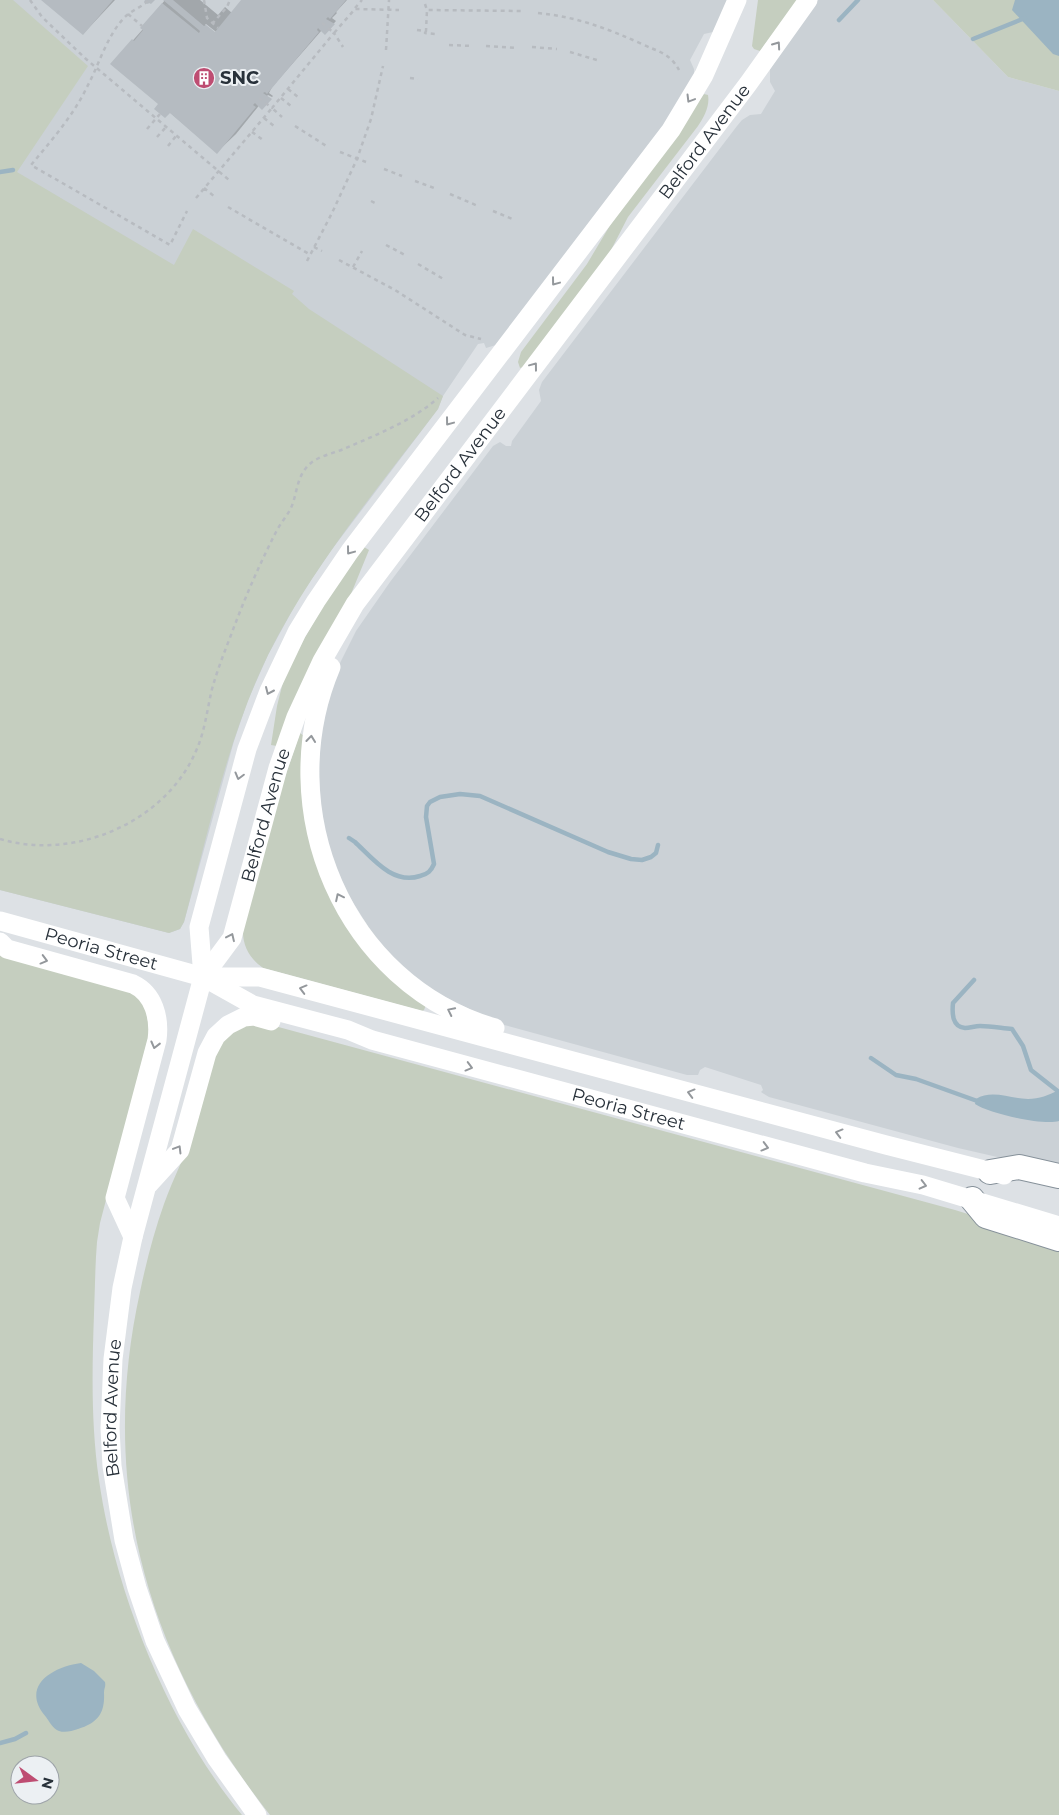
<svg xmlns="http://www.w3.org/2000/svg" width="1059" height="1815" viewBox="0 0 1059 1815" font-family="Montserrat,sans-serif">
<rect width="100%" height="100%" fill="#dde1e5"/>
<path fill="#cbd1d6" d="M0,0H728L713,32L704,34L690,60L694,69V77L662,127L496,345L486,348L484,343L478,344L443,396L438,409L330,552L299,598L268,655L248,700L234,741L184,922L180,929L169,933L0,890Z
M818,0H933L1008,77L1059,91V1171L958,1148L769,1097L761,1092L763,1090L761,1085L705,1067L700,1070L698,1075H687L497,1023L423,986L380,945L340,882L320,819L318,735L337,669L356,631L390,582L493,446L500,442L506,446H511L512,441L541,401L539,390L542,382L737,126L742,120L750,115L761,114L775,91L770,82V69Z"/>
<path fill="#c5cebf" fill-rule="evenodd" d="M0,0H13L88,66L17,172L174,265L193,229L294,291L292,294L309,309L443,396L438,409C378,488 313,565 268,655C228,737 208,833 184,922L180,929L169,933L0,890Z
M758,0H798L760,51L754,49L752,46Z
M933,0H1059V91L1008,77Z
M704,94L708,95C710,106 704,117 698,126L628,217L610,252L523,367L520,368L518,362L521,352L587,264L612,222Z
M364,547L369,550L351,594L277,746L271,745L277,706L284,678L304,639L327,599Z
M300,733L304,736L315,855L426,1005L424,1010L422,1011L263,968C250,959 242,945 243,929L283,783Z
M0,950L122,985L144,1002L150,1031L100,1223L97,1242C95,1266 95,1290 94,1314C92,1370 91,1425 99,1480C115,1593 169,1727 242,1815H0ZM20,1765H50V1795H20Z
M260,1022L955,1210L1059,1242V1815H270C148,1660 97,1487 140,1292C146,1263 154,1232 164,1204C173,1179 185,1156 194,1131C201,1111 206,1089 211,1068C213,1062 214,1053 217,1047C219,1043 234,1028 239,1026C245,1024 253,1023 260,1022Z"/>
<path fill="#9bb4c2" d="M1015,0H1059V56L1053,54L1012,10Z
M1059,1090V1121C1043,1126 988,1113 975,1104L976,1099C992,1089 1011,1099 1028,1099C1039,1099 1049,1095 1059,1090Z
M81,1663L94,1671L105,1682C106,1687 104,1688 104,1693C105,1713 98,1723 78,1729C72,1731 65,1733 59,1731C53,1729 49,1721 46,1717C20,1687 51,1667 81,1663Z"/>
<path fill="#0003" fill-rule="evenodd" d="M43,0H115L83,34Z
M165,0H200L218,15L225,7L232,13L243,0H347L336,12L337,13L332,18L336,21L325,33L322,30L272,87L269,93L273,96L272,97L268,95L266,97L236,134L217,152L112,64L143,29L142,28ZM206,24L220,35L219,37L205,25Z"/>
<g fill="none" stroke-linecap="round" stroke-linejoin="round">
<path stroke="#9bb4c2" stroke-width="4.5" d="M839,20L858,0
M973,39L1025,18
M0,172L13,170
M349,838L355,842C373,859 393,885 420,876C428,874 431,871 434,864L426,817L427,806L430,802L440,797L460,794L480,796L608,852L631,859L642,860L651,857L656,853L658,845
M974,980L953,1003C952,1013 952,1027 965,1028C970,1028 975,1026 980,1026C991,1026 1001,1028 1012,1029L1023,1046L1031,1070L1059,1092
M871,1058L896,1075L916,1079L980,1102
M0,1743L15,1739L26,1733"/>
</g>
<path fill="#b5bbc1" d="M41,0H113L83,35Z
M145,0H155L151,4L149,3L148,4L144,2Z
M163,0H173L204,26L206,25L215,32L241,0H346L330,19L328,17L326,19L335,24L325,35L318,28L317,30L319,32L267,94L265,92L263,93L272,99L262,110L255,103L253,105L256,107L217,154L170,113L165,118L154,109L158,104L110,64L132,39L134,41L143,30L140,28L162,3L199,33L200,31Z"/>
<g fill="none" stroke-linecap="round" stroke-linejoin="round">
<g stroke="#86919a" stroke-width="26">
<path id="highway" d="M990,1172L1019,1167L1059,1176
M972,1199L986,1216L1059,1239"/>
</g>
<path stroke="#b7bbc0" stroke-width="2.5" stroke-dasharray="4 4" stroke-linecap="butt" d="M30,0L42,17L86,59L229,180
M204,0L207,18L218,28
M148,1C140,8 130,11 123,19C106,38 99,65 87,87C73,116 51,141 31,165L170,245L187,211
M425,4L427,10L521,11
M355,8L362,0
M538,13C577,17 606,28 642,44C658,52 669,52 679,70
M128,14L142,26
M322,23L334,33L355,9L399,10
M212,24L227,7L230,0
M417,30L426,31L427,10
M426,31L425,33L436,34
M449,45L472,46
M486,46L517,48
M532,47L557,49
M386,50L389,0
M570,52L600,61
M410,78L418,79
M288,89L298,97
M259,98L272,108L334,33L343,47
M281,98L291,106
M264,118L274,126
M295,126L328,147
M147,129L160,114
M252,132L263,140
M157,137L166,127
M168,146L176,136
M340,152L366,162
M384,169L402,176
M415,181L437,189
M204,188L215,197
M450,194L478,206
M196,198L272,108L282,117
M371,201L377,204
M228,207L309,254
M493,211L515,220
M386,245L407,256
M314,247L322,251
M339,260L395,290L465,335L481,339
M307,261L332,213L357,159L371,119L383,66
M418,264L445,280
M353,267L362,251
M0,839C74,861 165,823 196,751C205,731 207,710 212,689C217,671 224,653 231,635C244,600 259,565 276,532C280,524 286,517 290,510C297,496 296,480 306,468C315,456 333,454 346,448C378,434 412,421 438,398"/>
<g stroke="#fff" stroke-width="19">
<path d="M331,667C271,809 343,984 495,1028"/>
<path id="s1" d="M0,921L203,977L253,1005L348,1030L372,1040L865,1173L923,1185L1059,1226"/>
<path d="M0,942L7,949L133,984C154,994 160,1018 157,1040L115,1198L133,1237"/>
<path id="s2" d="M203,977L232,938L278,768L296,717L322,661L355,604L748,84L808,0"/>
<path d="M205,977H260L886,1145L1004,1175"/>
<path d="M149,1184L180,1150L207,1053L216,1036L228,1025L244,1017L254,1016L271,1021"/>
<path id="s3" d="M257,1815L217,1759L187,1709L155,1641L137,1588L124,1540L112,1466L110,1428L113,1359L122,1288L133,1237L203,977L199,927L247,749L269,691L297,632L316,601L350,551L671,130L704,75L737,0"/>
</g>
<use href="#highway" stroke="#fff" stroke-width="24"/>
</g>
<defs><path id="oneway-chevron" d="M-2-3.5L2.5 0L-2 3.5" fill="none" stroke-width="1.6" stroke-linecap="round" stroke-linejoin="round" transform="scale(1.25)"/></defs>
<g stroke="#94989c">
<use href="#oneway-chevron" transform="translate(777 45) rotate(-55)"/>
<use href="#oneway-chevron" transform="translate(690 99) rotate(121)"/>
<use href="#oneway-chevron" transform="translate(555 282) rotate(127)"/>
<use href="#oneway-chevron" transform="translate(534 366) rotate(-53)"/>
<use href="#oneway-chevron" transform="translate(449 422) rotate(127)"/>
<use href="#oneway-chevron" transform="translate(350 551) rotate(127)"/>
<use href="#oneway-chevron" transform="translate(269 691) rotate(114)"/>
<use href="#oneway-chevron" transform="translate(311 739) rotate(-84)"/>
<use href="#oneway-chevron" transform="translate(239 776) rotate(105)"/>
<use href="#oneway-chevron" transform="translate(339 897) rotate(-116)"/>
<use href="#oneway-chevron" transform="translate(231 937) rotate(-65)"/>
<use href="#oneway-chevron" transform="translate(44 960) rotate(15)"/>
<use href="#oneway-chevron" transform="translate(303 989) rotate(-165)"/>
<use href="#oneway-chevron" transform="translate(451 1011) rotate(-154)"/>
<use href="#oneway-chevron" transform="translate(155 1045) rotate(104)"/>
<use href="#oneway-chevron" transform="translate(469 1067) rotate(15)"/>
<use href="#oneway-chevron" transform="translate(691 1093) rotate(-165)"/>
<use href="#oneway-chevron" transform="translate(839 1133) rotate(-165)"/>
<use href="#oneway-chevron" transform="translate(765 1147) rotate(15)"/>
<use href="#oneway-chevron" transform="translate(178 1149) rotate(-59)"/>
<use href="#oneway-chevron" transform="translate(923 1185) rotate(14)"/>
</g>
<defs>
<g id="building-disc" transform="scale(1.125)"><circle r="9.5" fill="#be4d72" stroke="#ecf0f3"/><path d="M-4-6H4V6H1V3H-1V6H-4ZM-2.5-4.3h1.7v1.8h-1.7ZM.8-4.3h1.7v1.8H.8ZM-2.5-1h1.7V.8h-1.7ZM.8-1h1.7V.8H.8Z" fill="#fff"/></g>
</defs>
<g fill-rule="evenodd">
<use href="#building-disc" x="204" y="78"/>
</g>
<g text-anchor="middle" stroke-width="4" stroke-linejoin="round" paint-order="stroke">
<g font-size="18" font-weight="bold" fill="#28313a" stroke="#ecf0f3" text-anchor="start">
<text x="220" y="84">SNC</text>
</g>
<g font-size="18" fill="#28313a" stroke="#ecf0f3">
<text dy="6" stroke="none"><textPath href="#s2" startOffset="986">Belford Avenue</textPath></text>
<text dy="6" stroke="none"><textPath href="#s2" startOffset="581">Belford Avenue</textPath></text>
<text dy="6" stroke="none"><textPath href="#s2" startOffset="176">Belford Avenue</textPath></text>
<text dy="6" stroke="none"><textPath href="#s1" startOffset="105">Peoria Street</textPath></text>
<text dy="6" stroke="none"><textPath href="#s1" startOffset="658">Peoria Street</textPath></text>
<text dy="6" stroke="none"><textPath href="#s3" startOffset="441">Belford Avenue</textPath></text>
</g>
</g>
<g transform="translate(35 1780) rotate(105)"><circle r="24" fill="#ecf0f3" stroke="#9ea4a9"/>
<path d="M0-4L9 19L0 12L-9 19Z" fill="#be4d72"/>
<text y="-8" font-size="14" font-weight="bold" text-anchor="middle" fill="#28313a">N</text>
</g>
</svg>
